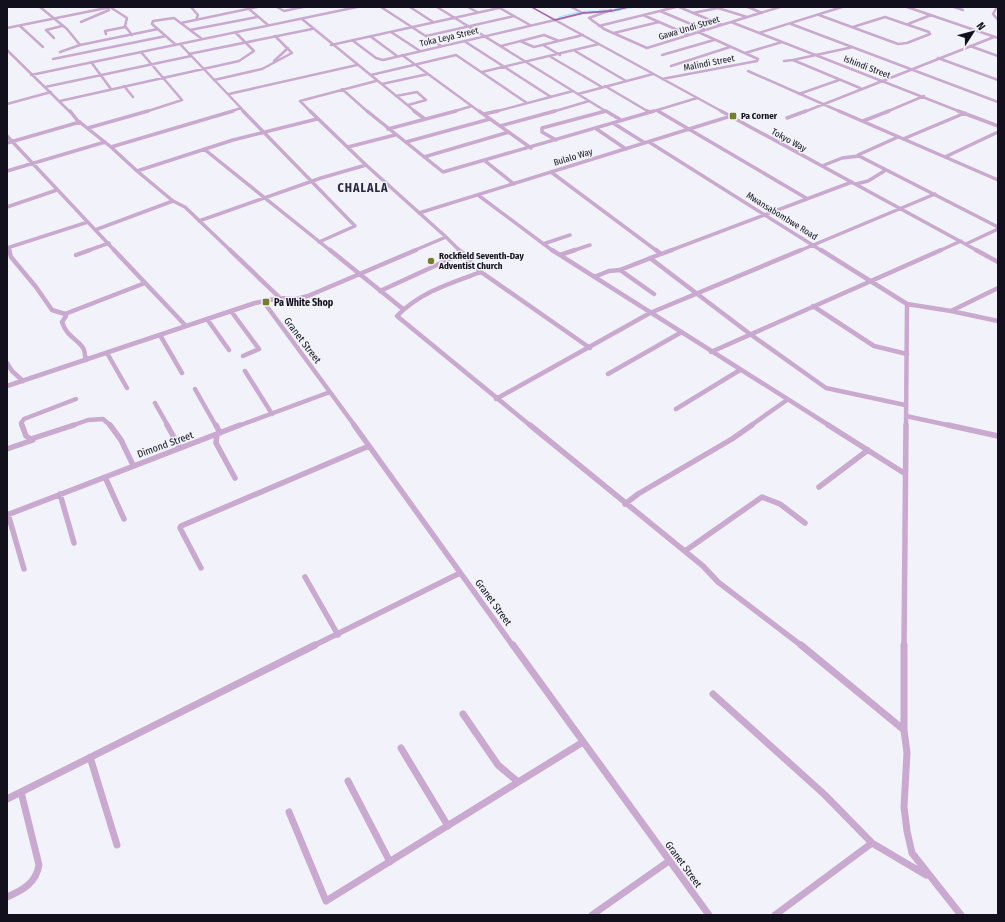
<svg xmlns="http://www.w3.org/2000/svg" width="1005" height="922" viewBox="0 0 1005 922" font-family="'Fira Sans Condensed',sans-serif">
<rect width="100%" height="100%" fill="#f2f2fa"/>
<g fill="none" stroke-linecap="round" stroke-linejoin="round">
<path stroke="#97e6fd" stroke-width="1" d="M627,8H631
M615,9L620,8
M623,9H626
M599,10H607
M588,11H596
M617,11L621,10
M582,12L586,11
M611,12H614
M559,17L579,12"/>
<path stroke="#c9a9d0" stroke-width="2.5" d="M40,7L67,29L80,45L60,52
M110,7L127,18L125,26L132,35
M191,7L198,15L196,20
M277,7L284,11L303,7
M381,7L441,46
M410,7L433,22
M437,7L607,112
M468,7L477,12
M498,7L530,25
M571,7L581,12
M679,7L722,25
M748,7L762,13
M907,7L998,38
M954,7L963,10
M997,7L993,14L998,20
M249,9L268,25
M611,10L589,18L604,29L647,48L780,7
M660,11L705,30
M693,13L718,8L747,17
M643,15L689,35
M819,15L898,44L907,43L930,34L929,32L885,17L853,27
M302,19L416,112
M81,22L109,10
M731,22L961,112
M181,23L257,7
M791,24L998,102
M908,24L931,15
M20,26L43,47
M599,26L676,7
M7,28L111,7
M190,30L257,17
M391,32L420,51
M698,32L758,59
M614,33L659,22
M759,33L842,7
M106,34L105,31L125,27
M370,36L397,56
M426,36L514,16
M54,38L46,30L62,26
M352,40L376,58L383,60L555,20L723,112
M464,41L551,97
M520,41L534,47L583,35
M180,44L241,108L229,112
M80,45L158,29
M176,45L152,24L153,21L174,18L202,39
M331,45L499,8
M543,45L560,55
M501,46L544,35L559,41
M970,46L998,56
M7,50L70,112
M575,51L626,81
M141,52L182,100L145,112
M745,53L782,42
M189,54L312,29
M402,55L480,112
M662,55L714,40
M551,57L602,87
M938,58L998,80
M53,59L166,36
M793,60L853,47
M274,61L288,48
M784,61L793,60L860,88
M91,62L111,89
M671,66L730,47
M748,71L841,112
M482,72L599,44
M31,75L357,7
M371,75L456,55L527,103
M662,79L757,61L758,59
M214,80L262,69L292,53L275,36
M382,84L428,74
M124,86L133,97
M605,86L649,112
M45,87L191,56
M342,89L368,112
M229,94L357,65
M578,94L653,74
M799,94L839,80
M396,96L417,92L426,100L408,105
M60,101L239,61L254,51L235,32
M7,104L51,92
M241,108L244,112
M657,110L660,112
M311,112L300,101L376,81
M452,112L472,106
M494,112L573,91
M552,112L589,101
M604,112L606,111
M651,112L697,98
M804,112L994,37
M886,112L924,96"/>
<path stroke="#c9a9d0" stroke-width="3.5" d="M70,111L77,120L111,147L137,171L173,201L185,207L231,251
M243,111L355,226L319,242
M310,111L366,165L446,237L413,251
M367,111L443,172L654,111
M414,111L425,119
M479,111L531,148
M606,111L621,120
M647,111L650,112
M658,111L806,198
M721,111L978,251
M839,111L998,180
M958,111L998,126
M484,114L498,111
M787,118L806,111
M863,121L889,111
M613,123L645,143
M500,126L555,111
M88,128L148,111
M595,128L626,149
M388,129L456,111
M7,136L115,251
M903,139L965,113
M556,140L542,132V128L606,111
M406,142L490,119
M649,142L822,251
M7,143L80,122
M111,147L233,111
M348,147L395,135
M204,149L331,251
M859,156L858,155L898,137
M424,157L509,132
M945,157L998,132
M485,161L514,184
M822,166L842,158L859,156L998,227
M7,171L105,142
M137,171L233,140L317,119
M551,172L657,251
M856,184L868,181L886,170
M478,195L553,251
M7,207L57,190
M419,213L731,116
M199,221L321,178L366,165
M95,230L173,201
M446,237L460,251
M543,244L570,235
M966,244L998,229
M7,248L88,222
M9,248L10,251
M87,251L109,243
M572,251L590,245
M669,251L852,182
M799,251L935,194
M939,251L961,241"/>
<path stroke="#c9a9d0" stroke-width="4.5" d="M9,250L11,257L36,287L52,310L65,314L66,316L62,322C67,338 80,340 84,350C85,353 85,357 86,360
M114,250L186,326
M230,250L280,298
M330,250L403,309
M459,250L481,272L590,348
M552,250L830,426
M656,250L661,254L672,250
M821,250L907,304L951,311L998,288
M976,250L998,262
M76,255L90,250
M560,255L575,250
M650,258L750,334L826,388L905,405
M620,270L654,294
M481,272C451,283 420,292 397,316L531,426
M594,277L609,271L620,270L661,254
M380,291L463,253
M263,301L355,426
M813,306L874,346L907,354
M231,311L259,349L243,356
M951,311L998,321
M65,314L145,283
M207,319L229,350
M160,335L182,373
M711,352L941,250
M107,353L127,388
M7,363L12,371L23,381
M245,371L272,414
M608,374L680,333
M7,386L255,303L280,298L296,299L308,296L416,250
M195,389L216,426
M496,399L650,313L801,250
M155,403L168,426
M676,409L740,370
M906,416L952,426
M22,426L21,423L24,419L76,399
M71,426L88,420L103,419L111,426
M238,426L330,392
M750,426L787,400
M906,426L907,304"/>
<path stroke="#c9a9d0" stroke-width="5.5" d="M22,425L26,436L31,439L74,425
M110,425L121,440L133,465
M167,425L180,448
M216,425L220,433
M354,425L513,646
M530,425L703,566L718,582L802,646
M828,425L904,473
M948,425L998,436
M217,434L216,443L235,478
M7,449L33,440
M105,477L124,519
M819,487L868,450
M60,494L74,543
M625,504L638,494L732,439L752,425
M8,514L24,569
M7,515L240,425
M685,551L762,497L780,504L805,523
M201,568L180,528L181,526L369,446
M305,577L338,635
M313,646L460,573
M904,646L906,425"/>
<path stroke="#c9a9d0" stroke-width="7" d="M513,645L709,915
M801,645L904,730L907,753L904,807L907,831L912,853L961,915
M904,645V730
M713,694L825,795L872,843L926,875
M463,714L498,765L518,782
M401,748L448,826
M90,757L117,845
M348,781L390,862
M7,799L315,645
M289,812L326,901L583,742
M7,897C23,890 36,883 39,865L21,792
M592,915L669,861
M775,915L872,843"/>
<path fill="#a369b0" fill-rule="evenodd" d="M530,7H533L555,19L583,12L611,10L627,7H632L611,12L583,14L555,21Z"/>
</g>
<g fill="#757f2b" stroke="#f2f2fa" stroke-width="1.5">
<rect x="729" y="112" width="8" height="8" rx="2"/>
<circle cx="431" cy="261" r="4"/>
<rect x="262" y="298" width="8" height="8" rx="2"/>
</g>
<g text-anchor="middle" stroke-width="3" stroke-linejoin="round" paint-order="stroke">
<g font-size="9" fill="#11101c" stroke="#f2f2fa">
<text transform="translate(689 28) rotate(-17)" y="3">Gawa Undi Street</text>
<text transform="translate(449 37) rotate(-13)" y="3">Toka Leya Street</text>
<text transform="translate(709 63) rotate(-11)" y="3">Malindi Street</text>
<text transform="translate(867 67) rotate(21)" y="3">Ishindi Street</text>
<text transform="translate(789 140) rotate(29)" y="3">Tokyo Way</text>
<text transform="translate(573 157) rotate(-17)" y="3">Bulalo Way</text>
<text transform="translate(782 216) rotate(32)" y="3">Mwansabombwe Road</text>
</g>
<g font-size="9" font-weight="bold" fill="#11101c" stroke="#f2f2fa" text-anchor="start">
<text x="741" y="119">Pa Corner</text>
<text x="439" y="259">Rockfield Seventh-Day<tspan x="439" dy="10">Adventist Church</tspan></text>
</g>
<g font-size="10" font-weight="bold" fill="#11101c" stroke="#f2f2fa" text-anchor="start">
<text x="274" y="306">Pa White Shop</text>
</g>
<g font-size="10" fill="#11101c" stroke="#f2f2fa">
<text transform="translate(303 340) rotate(53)" y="4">Granet Street</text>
<text transform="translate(165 444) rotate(-20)" y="4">Dimond Street</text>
<text transform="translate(494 602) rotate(54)" y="4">Granet Street</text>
<text transform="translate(684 864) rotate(54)" y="4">Granet Street</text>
</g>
<g font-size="12" font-weight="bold" letter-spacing="1" fill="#2b2944" stroke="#f2f2fa">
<text x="363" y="192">CHALALA</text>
</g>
</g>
<rect width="1005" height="922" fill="none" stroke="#11101c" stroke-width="16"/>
<g transform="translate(973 32) rotate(54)" stroke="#f2f2fa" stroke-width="3" paint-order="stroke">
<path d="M0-3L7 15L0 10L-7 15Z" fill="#11101c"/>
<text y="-6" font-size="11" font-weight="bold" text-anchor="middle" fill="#11101c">N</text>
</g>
</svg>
